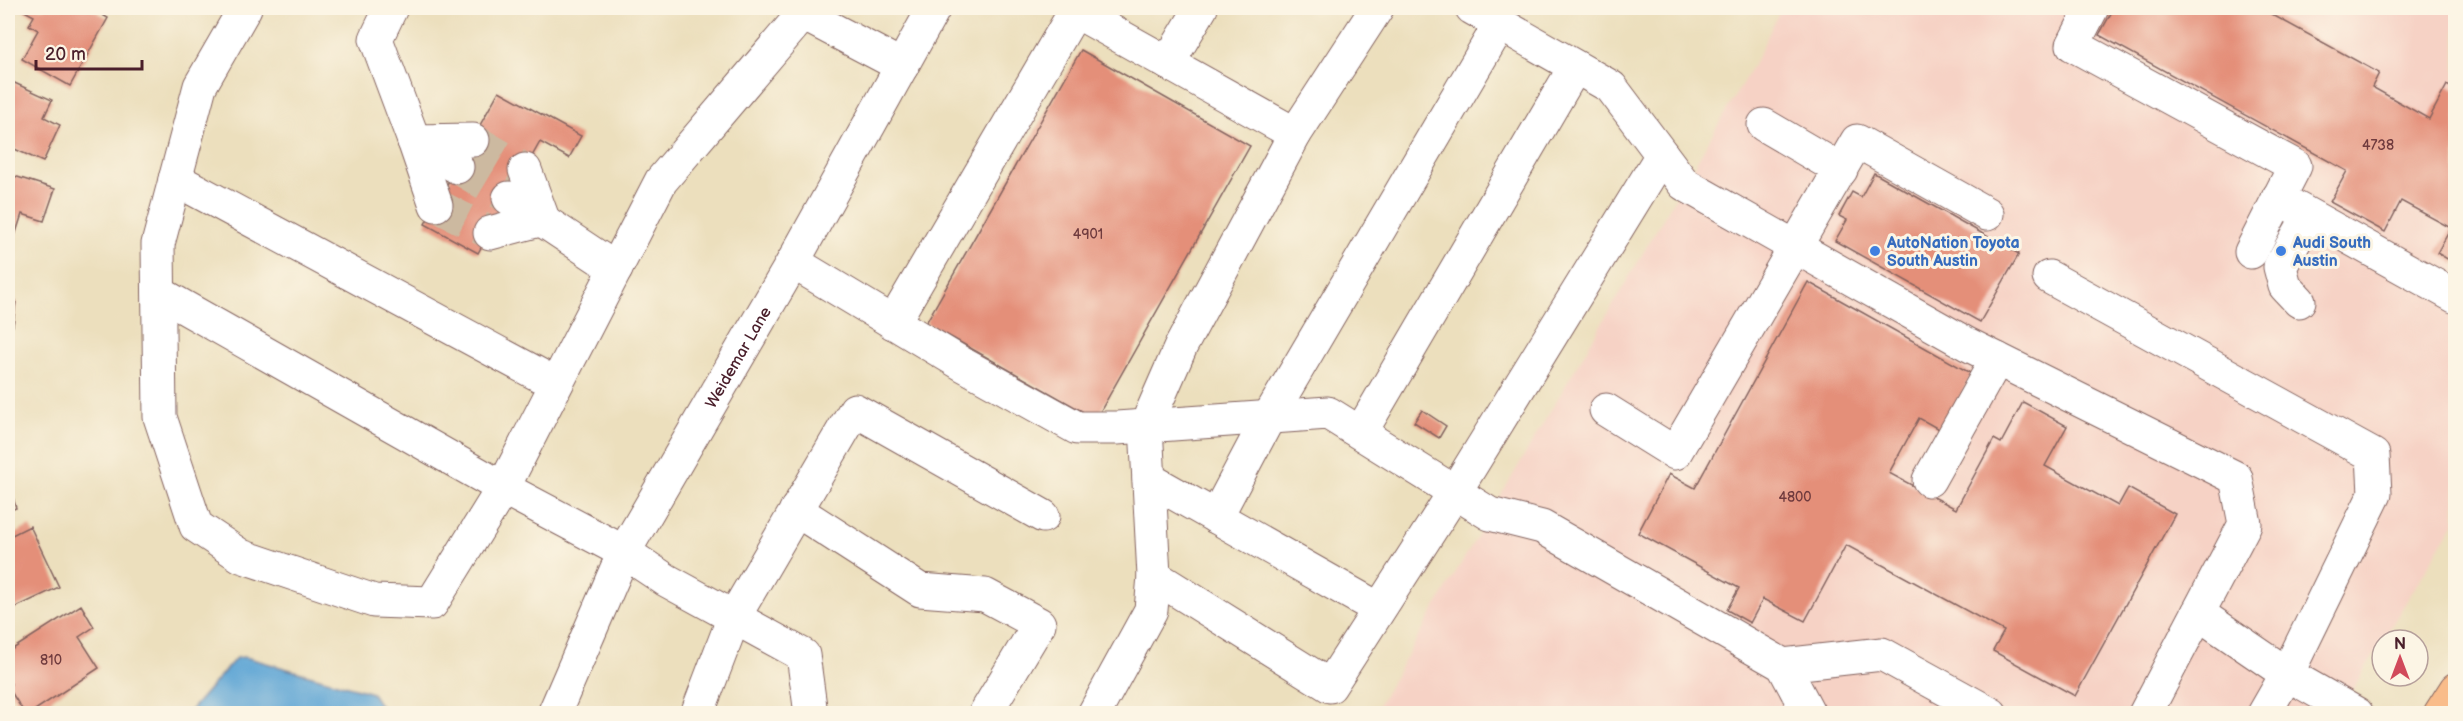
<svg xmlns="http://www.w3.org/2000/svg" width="2463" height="721" viewBox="0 0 2463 721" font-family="'Balsamiq Sans',sans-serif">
<rect width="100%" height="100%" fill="#fcf5e5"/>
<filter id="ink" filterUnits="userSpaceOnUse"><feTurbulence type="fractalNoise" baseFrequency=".0167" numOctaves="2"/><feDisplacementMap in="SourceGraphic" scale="12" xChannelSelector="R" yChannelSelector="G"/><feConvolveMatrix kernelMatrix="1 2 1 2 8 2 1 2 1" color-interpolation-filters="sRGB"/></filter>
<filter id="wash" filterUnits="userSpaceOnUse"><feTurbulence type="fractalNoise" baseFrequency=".008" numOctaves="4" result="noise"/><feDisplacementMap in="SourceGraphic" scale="24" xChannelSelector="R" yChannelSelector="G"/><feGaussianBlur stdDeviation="1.35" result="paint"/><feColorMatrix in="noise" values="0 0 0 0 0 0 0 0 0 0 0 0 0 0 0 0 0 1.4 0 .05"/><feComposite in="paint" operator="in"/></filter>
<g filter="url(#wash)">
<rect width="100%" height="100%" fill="#ecdfbd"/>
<path fill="#f6d2c5" d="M1781,8H2455V522L2338,713L1373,714L1756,60Z"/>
<path fill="#5fa6d5" stroke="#546280" stroke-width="1.5" d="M245,657L372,693L385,713H188L236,658Z"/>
<g id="blocks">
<path fill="#e48f79" d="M19,8H90L108,18L70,86L22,59L38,30L29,25L34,16Z
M2114,8H2260L2379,73L2372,87L2429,119L2447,85L2456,90V264L2437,253L2451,228L2401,201L2385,232L2330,202L2347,171L2099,35Z
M1081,50L1250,146L1096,419L926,323Z
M8,80L52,100L44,117L60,125L43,162L8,146Z
M499,91L581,136L569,158L540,142L478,253L425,224Z
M1874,173L2019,254L1980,322L1835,241L1847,220L1839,216L1852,192L1861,197Z
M8,174L55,189L44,221L22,214L12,245L8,244Z
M1808,282L1972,374L1942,431L1919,418L1889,473L1956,509L1994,439L2001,443L2023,402L2067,426L2045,466L2118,506L2128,488L2175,514L2075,696L1993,651L2004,631L1846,545L1805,621L1763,599L1750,623L1727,610L1739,588L1638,533L1669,474L1695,488Z
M8,300L16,301L13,326H8Z
M1422,410L1446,426L1439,438L1414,422Z
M8,479L16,508L8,511Z
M30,526L59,587L8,611V537Z
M81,605L94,627L79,637L99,668L29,714H25L8,687L11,684L8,680V652Z"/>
</g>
</g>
<g filter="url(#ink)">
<use href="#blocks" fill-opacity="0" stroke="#83625e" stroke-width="1.5"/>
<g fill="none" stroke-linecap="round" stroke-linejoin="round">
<path stroke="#ccb9a0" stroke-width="33" stroke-dasharray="33 16" stroke-linecap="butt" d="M473,140L525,170
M457,167L509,198
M436,205L490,233"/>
<g stroke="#83625e" stroke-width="35">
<g id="minor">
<path d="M245,8L200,86L158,244L160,417L196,526L241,556L374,601L432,603L503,488L624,552L666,580L803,655L811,714"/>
<path d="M391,8L376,39L414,141L457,167"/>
<path d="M1472,8L1611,87L1684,184L1967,344L2236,478L2245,524L2198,613L2287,674L2357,714"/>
<path d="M2092,8L2073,45L2295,166L2251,252"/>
<path d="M1075,11L1295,134L1377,8"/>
<path d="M1168,63L1201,8"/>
<path d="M1764,125L1841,170"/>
<path d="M1295,134L1181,346L1146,426L1154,576L1330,686L1456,490L1662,155"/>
<path d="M414,141L436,205"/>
<path d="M414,141L473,140"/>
<path d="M525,170L543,219"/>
<path d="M175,179L556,384"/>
<path d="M509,198L616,269"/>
<path d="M2278,198L2456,297"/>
<path d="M490,233L543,219"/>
<path d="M793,262L964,365L1077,428H1117L1328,413L1490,514L1542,527L1783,665L1809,714"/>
<path d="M2049,277L2373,455L2375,494L2287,674L2264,714"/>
<path d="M159,293L503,488L661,181L803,14L902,66"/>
<path d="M2299,301L2285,286L2280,267L2309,216"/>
<path d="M893,323L1077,8"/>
<path d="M1606,410L1675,453L1857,141L1987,214"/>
<path d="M1361,432L1575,67"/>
<path d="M1149,479L1379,609"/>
<path d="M1929,480L1997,359"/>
<path d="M796,510L920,590L985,595L1039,624L985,714"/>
<path d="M1216,517L1269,417L1500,24"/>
<path d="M1783,665L1882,654L1991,714"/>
<path id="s1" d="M554,714L624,552L793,262L934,8"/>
<path d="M697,714L734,617L855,410L1043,516"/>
<path d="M1094,714L1151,610L1154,576"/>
<path d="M2145,714L2198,613"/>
</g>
</g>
<g stroke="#83625e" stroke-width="35">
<path id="major" d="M2440,714L2456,689"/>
</g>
<use href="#minor" stroke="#fff" stroke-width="33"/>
<use href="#major" stroke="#f9bc8a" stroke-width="33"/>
</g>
</g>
<g fill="#3f7fe0" stroke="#fcf5e5" stroke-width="2">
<circle cx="1875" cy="251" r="6"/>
<circle cx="2281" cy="251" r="6"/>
</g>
<g text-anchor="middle" stroke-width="6" stroke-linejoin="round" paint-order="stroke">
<g font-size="14" fill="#703b3e">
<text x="2378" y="150">4738</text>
<text x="1088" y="239">4901</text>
<text x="1795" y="502">4800</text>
<text x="51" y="665">810</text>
</g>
<g font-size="16" font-weight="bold" fill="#366cbe" stroke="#fcf5e5" text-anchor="start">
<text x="1887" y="248">AutoNation Toyota<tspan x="1887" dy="18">South Austin</tspan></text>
<text x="2293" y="248">Audi South<tspan x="2293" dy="18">Austin</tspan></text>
</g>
<g font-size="16" fill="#4a1f2b" stroke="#fcf5e5">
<text dy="6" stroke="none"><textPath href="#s1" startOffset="402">Weidemar Lane</textPath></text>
</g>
</g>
<rect width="2463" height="721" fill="none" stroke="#fcf5e5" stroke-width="30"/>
<g transform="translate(2400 658)"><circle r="28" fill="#fcf5e5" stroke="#b59f9b" stroke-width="1.5"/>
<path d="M0-4.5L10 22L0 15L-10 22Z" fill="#d1495b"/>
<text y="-9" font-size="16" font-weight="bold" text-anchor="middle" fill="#4a1f2b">N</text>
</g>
<path d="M36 60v9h106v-9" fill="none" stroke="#4a1f2b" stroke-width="3"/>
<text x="45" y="60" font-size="18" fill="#4a1f2b" stroke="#fcf5e5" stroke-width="4.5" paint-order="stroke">20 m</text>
</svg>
